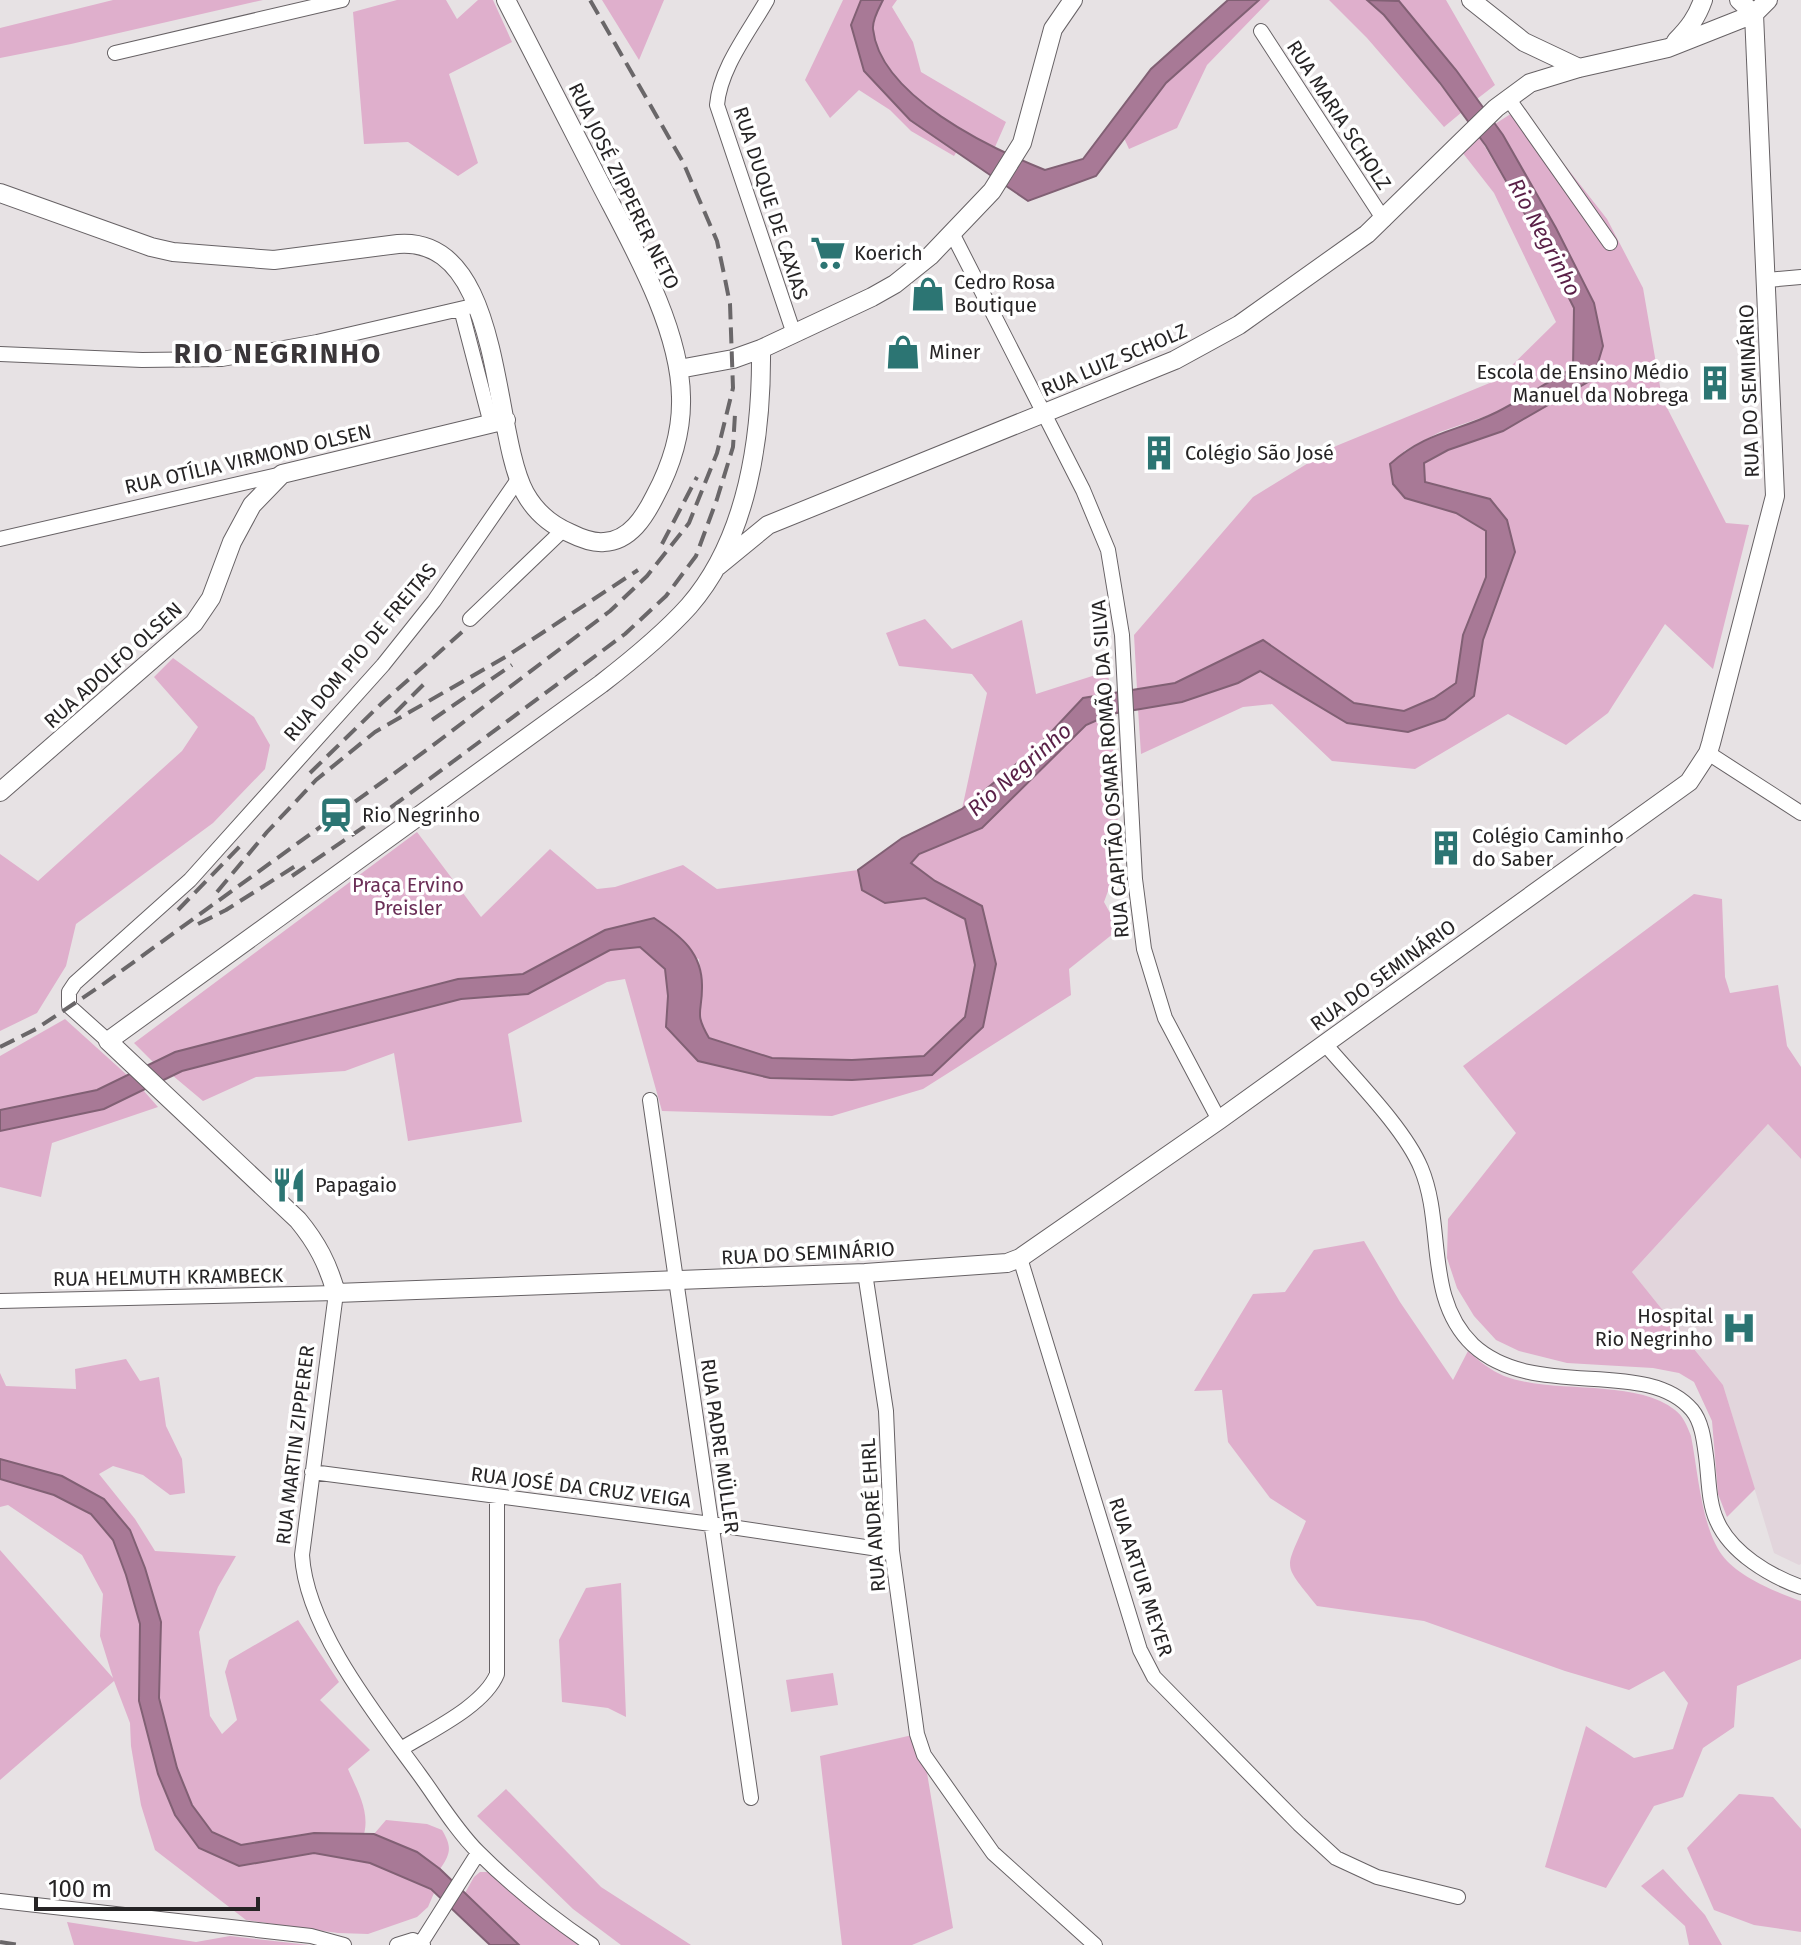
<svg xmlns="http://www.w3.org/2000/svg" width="1801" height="1945" viewBox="0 0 1801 1945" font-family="'Fira Sans',sans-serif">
<rect width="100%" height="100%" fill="#e7e2e4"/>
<path fill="#e2d5dc" d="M1768,1124L1801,1159V1564L1799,1565L1774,1553L1723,1385L1632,1272Z"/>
<path fill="#dfafcc" d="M113,0H263L71,44L0,58V28Z
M397,0H446L457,19L478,0H493L512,42L449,74L478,163L458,176L408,142L364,144L353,12Z
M602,0H664L639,60Z
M843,0H861L851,25L910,120L957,151L954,156L911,131L890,110L859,90L830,118L805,80Z
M883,0H897L892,7L913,42L921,72L1006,122L995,147C950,125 879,84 873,29C872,20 879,9 883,0Z
M1259,0H1270L1207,65L1177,128L1129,149L1124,138L1166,83Z
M1329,0H1367L1384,15L1462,112L1444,127L1367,38Z
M1398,0H1446L1495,85L1477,99Z
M1520,108L1607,219L1643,288L1662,398L1726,523L1749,525L1713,669L1665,624L1608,713L1566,745L1508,714L1415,769L1332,761L1272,704L1243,707L1141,754L1138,709C1181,702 1221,691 1260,671L1347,723L1408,732L1474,696L1483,640L1515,552L1465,491L1424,482V463L1448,450L1503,431L1592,379L1594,303L1556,228L1495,124Z
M1478,135L1538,237L1574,308L1573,368L1495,413L1440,432L1404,451L1405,498L1456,513L1486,531V577L1463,635L1456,683L1434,698L1404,711L1353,703L1263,640L1175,683L1137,689L1134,635L1253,497L1336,446L1497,380L1556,322L1494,193L1462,152Z
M925,619L952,649L1022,620L1036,694L1108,671L1110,694L1083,698L1038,746L962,809L987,693L972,674L899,666L886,633Z
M173,658L254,717L270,745L265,769L213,823L76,924L66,966L37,1013L0,1031V854L38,881L182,751L198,727L154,677Z
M1111,714L1120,858L1104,902L1119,929L1069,969L1071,995L923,1089L832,1116L662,1111L625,979L607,982L508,1034L522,1122L408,1141L394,1053L345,1071L256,1077L203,1101L172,1075L182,1071L461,999L528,994L611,950L641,947L665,969L668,996L666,1027L770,1078L852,1080L932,1075L983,1027L982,906L935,881L911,863L919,854L982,827L1086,725Z
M417,832L481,917L550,849L597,889L615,887L683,865L717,889L858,870L862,890L885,903L925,898L965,919L976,965L965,1017L924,1056L852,1060L772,1058L708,1038L698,1019L702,989L699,959L605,930L523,974L458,979L175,1052L153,1062L134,1043Z
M1694,894L1722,899L1725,977L1730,993L1778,985L1787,1046L1801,1067V1159L1768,1124L1632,1272L1723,1385L1755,1489L1727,1517L1718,1494L1712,1421L1694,1382L1679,1373L1653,1368L1567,1363L1519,1351L1496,1340L1474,1316L1457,1288L1447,1258L1448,1219L1516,1133L1463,1066Z
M65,1019L127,1075L97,1090L0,1110V1056Z
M143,1090L158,1107L52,1143L41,1197L0,1187V1131L104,1109Z
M1364,1241L1400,1302L1453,1380L1468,1351C1479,1361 1490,1370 1504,1376C1554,1395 1634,1378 1675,1410C1684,1417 1687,1426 1691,1436C1698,1471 1701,1526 1722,1555C1738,1577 1776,1592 1801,1601V1659L1737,1686L1734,1727L1703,1748L1683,1797L1654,1806L1606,1888L1545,1867L1586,1726L1634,1758L1673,1749L1688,1703L1664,1671L1629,1690L1565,1671L1424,1621L1317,1606C1281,1561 1285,1572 1306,1521L1270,1498L1228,1442L1222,1390L1194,1391L1253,1294L1285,1292L1314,1250Z
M126,1359L140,1381L159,1377L166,1426L182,1459L185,1493L170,1495L143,1475L113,1466L99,1474L135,1519L155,1551L236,1556L218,1587L199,1632L210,1716L222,1734L237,1720L225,1672L229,1660L298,1620L339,1682L320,1700L370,1750L348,1769C357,1790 370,1811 364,1834L314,1833L241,1845L212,1832L192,1805L177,1768L159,1698L161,1622L145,1568L130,1530L62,1476L0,1459V1373L6,1386L76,1389L75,1369Z
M0,1479L54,1495L91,1514L113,1540L126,1575L140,1625L139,1701L158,1774L175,1815L239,1866L314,1853L370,1863L431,1889L434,1893L428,1907L417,1917L368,1934L338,1933L246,1920L155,1850L141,1805L131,1746L130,1723L114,1681L0,1780V1550L113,1678L100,1636L103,1594L82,1555L8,1505L0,1507Z
M621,1583L626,1717L608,1708L562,1702L559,1640L586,1588Z
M833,1673L838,1705L791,1712L786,1680Z
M917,1734L924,1755L953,1928L912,1945H842L820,1756Z
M506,1789L601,1887L691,1945H621L573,1909L477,1816Z
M1739,1794L1773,1797L1801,1829V1932L1754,1925L1714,1910L1687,1848Z
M386,1820L427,1824L442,1830C452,1847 451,1853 440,1869L417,1852L374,1834Z
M1663,1869L1705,1915L1722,1945H1689L1685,1926L1641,1886Z
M480,1872H489L500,1879L578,1945H519L465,1893L474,1877Z
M67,1922L196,1942L230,1936L309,1945H74Z"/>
<path fill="#a87996" stroke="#816074" stroke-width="2" d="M861,0H883C879,8 872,20 873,29C880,96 990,148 1045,170L1083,159L1151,69L1228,0H1259L1166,83L1096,176L1028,201L910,120L864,71L851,25Z
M1367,0L1399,1L1456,70L1503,135L1556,228L1594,303L1603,346L1593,379L1503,431L1448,450L1424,463L1425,482L1490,499L1507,520L1515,552L1483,640L1474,696L1445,719L1408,732L1347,723L1260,671L1238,683L1182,702L1111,714L1086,725L982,828L919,854L911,863L935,881L982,906L996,964L983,1027L932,1075L852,1080L770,1078L698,1061L666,1027L668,996L665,969L640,947L610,950L528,994L461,999L182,1071L104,1109L0,1131V1110L97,1090L175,1052L458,979L523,974L605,930L654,918C681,936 703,953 702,988C702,1014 694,1012 709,1038L772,1058L852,1060L924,1056L965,1017L975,965L965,919L925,898L885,903L862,890L858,870L902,838L962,809L1038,746L1083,698L1175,683L1263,640L1354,703L1404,711L1434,698L1456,683L1463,635L1486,577V531L1456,513L1405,498L1393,484L1390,464C1427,431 1457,432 1497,412C1523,399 1547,382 1573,368L1574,308L1538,237L1486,146L1440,83L1384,15Z
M0,1459L62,1476L104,1499L130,1530L145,1568L161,1622L159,1698L177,1768L192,1805L212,1832L241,1845L314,1833L374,1834L417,1852L440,1869L519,1945H490L431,1889L370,1863L314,1853L239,1866L199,1848L175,1815L158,1774L139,1701L140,1624L126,1575L113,1540L91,1514L54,1495L0,1479Z"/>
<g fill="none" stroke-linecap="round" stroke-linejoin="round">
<g stroke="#676265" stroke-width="16">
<path id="street" d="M767,0C749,32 720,68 717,105L794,334
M1261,31L1384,220
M115,53L342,0
M1508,98L1610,243
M953,235L1083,490L1108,550L1122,635L1135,879L1144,949L1165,1018L1219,1120
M1767,280L1801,277
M461,309L491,424
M0,354L142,360L222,359L317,342L477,305
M0,539L282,474
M470,619L563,530
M1708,753L1801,813
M108,1041L69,1006V992L75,983L190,880L383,665L434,601L519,478
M1325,1044C1354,1078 1405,1129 1421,1168C1445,1225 1424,1298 1473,1345C1535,1402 1646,1356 1692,1410C1702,1422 1704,1441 1706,1456C1709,1477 1708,1502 1717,1521C1731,1553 1770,1576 1801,1587
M650,1100L751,1798
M1020,1258L1140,1650L1154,1677L1299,1824L1336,1858L1377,1877L1458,1897
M865,1273L886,1411L892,1551L917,1734L924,1755L993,1853L1095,1945
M0,1301L336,1293L302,1555C306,1628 376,1715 419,1774C438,1800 455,1829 478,1852C512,1886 552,1918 592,1945
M312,1472L711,1524L892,1551
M401,1749C430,1731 484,1706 497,1674V1496
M0,1901L311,1936L344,1945
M421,1943L478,1853
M397,1945L413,1940L423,1945"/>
</g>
<g stroke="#676265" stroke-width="20">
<path id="secondary" d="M1471,0L1524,42L1579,68
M1739,0L1754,14
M1676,41C1689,28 1697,17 1703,0
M0,193L151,247L173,252L274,260L398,244C504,236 491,430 525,493C535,511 551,525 570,533C580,538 593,543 604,542C630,541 645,516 655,496C671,466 682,431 681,397C680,327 632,245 600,183C569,122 537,61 506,0
M761,349C762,436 748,538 689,606C663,635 632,660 601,684L108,1041L298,1220C317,1243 328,1264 336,1293L865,1273L1007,1263L1020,1258L1219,1120L1689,782L1708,753L1711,743L1775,496L1754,14
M679,369L733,359L761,349L872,297L895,284L930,256L992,191L1022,143L1053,29L1073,0
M718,566L768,525L1175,360L1239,325L1367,234L1496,108L1530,83L1579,68L1668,48L1754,14L1768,0
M0,792L194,623L211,598L232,542L252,505L282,474L506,420"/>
</g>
<use href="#street" stroke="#fff" stroke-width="14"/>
<use href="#secondary" stroke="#fff" stroke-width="18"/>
<path stroke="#6a6769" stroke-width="4" stroke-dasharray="16 8" stroke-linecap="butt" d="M662,544L697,477
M395,713L428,680
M432,720L512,665
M310,773L382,703L462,632
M292,876L374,820L625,634L666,596L696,556L717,499L733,447L735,414
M217,892L267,832L316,780L375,732L507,656L638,570
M178,910L242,844
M198,924L226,910L297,865
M0,1047L36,1029L102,985L432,746L610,611L647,576L689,523L717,453L733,388L730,304L724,274L717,241L683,162L590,0
M0,1942L19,1945"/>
</g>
<defs>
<g id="supermarket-bare" transform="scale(2.76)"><path d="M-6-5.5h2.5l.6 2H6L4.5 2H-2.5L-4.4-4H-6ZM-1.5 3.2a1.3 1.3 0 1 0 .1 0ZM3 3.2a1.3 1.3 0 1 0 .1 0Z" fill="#2c7573" stroke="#fff" stroke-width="2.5" paint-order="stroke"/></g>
<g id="shop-bare" transform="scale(2.76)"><path d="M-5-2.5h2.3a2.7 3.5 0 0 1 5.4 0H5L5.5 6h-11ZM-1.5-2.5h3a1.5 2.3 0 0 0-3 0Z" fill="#2c7573" stroke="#fff" stroke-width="2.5" paint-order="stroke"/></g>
<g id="building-bare" transform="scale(2.76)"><path d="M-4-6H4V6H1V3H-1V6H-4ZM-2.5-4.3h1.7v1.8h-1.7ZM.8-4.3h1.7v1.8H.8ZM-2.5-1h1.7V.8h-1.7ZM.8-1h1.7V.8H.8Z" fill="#2c7573" stroke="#fff" stroke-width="2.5" paint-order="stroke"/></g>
<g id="station-bare" transform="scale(2.76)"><path d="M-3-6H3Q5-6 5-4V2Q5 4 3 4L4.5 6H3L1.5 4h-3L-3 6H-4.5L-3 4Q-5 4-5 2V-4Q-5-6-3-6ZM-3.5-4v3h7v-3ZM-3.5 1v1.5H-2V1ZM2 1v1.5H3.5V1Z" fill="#2c7573" stroke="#fff" stroke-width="2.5" paint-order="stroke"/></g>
<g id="restaurant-bare" transform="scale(2.76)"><path d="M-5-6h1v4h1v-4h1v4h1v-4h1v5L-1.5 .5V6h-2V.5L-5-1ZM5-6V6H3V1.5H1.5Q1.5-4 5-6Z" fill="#2c7573" stroke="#fff" stroke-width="2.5" paint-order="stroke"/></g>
<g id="hospital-bare" transform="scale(2.76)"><path d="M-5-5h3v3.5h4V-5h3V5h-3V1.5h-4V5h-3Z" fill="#2c7573" stroke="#fff" stroke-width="2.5" paint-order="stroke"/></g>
</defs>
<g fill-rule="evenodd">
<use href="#supermarket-bare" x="828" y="253"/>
<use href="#shop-bare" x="928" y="294"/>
<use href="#shop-bare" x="903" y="352"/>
<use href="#building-bare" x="1715" y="383"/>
<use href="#building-bare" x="1159" y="453"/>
<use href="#station-bare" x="336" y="815"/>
<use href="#building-bare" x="1446" y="848"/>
<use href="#restaurant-bare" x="289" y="1185"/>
<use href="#hospital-bare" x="1739" y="1328"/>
</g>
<g text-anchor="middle" stroke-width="7" stroke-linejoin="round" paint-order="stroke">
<g font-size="20" fill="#262425" stroke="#fff">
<text transform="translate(1339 115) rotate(57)" y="7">RUA MARIA SCHOLZ</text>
<text transform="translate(624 186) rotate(64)" y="7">RUA JOSÉ ZIPPERER NETO</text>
<text transform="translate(771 203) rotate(72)" y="7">RUA DUQUE DE CAXIAS</text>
<text transform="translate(1114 360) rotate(-23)" y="7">RUA LUIZ SCHOLZ</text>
<text transform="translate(1749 391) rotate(-92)" y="7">RUA DO SEMINÁRIO</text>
<text transform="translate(248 459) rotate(-13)" y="7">RUA OTÍLIA VIRMOND OLSEN</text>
<text transform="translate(360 652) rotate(-50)" y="7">RUA DOM PIO DE FREITAS</text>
<text transform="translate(113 665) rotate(-42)" y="7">RUA ADOLFO OLSEN</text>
<text transform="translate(1110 769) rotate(-94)" y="7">RUA CAPITÃO OSMAR ROMÃO DA SILVA</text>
<text transform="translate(1383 975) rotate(-36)" y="7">RUA DO SEMINÁRIO</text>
<text transform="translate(808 1253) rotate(-3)" y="7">RUA DO SEMINÁRIO</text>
<text transform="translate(168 1277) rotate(-1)" y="7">RUA HELMUTH KRAMBECK</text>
<text transform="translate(295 1445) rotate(-83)" y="7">RUA MARTIN ZIPPERER</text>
<text transform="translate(720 1446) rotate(82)" y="7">RUA PADRE MÜLLER</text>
<text transform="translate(581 1487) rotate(7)" y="7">RUA JOSÉ DA CRUZ VEIGA</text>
<text transform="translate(873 1515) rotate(-94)" y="7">RUA ANDRÉ EHRL</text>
<text transform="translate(1141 1577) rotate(72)" y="7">RUA ARTUR MEYER</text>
</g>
<g font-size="20" fill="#262425" stroke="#fff" text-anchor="start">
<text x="854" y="260">Koerich</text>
<text x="954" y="289">Cedro Rosa<tspan x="954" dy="23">Boutique</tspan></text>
<text x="929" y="359">Miner</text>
<text x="1689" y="379" text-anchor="end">Escola de Ensino Médio<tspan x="1689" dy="23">Manuel da Nobrega</tspan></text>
<text x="1185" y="460">Colégio São José</text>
<text x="362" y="822">Rio Negrinho</text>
<text x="1472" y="843">Colégio Caminho<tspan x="1472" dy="23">do Saber</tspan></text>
<text x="315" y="1192">Papagaio</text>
<text x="1713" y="1323" text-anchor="end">Hospital<tspan x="1713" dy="23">Rio Negrinho</tspan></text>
</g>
<g font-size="20" fill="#6a2e56" stroke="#fff">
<text x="408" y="892">Praça Ervino<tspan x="408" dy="23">Preisler</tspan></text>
</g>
<g font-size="22" font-style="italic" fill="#591f47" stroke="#fff">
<text transform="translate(1545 237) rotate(62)" y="8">Rio Negrinho</text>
<text transform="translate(1019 769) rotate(-41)" y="8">Rio Negrinho</text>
</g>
<g font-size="28" font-weight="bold" letter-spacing="2" fill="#3a3639" stroke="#fff">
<text x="278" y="363">RIO NEGRINHO</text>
</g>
</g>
<path d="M36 1897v12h222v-12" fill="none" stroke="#262425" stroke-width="4"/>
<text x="48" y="1897" font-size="24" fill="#262425" stroke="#ffffff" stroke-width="6" paint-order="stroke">100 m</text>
</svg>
